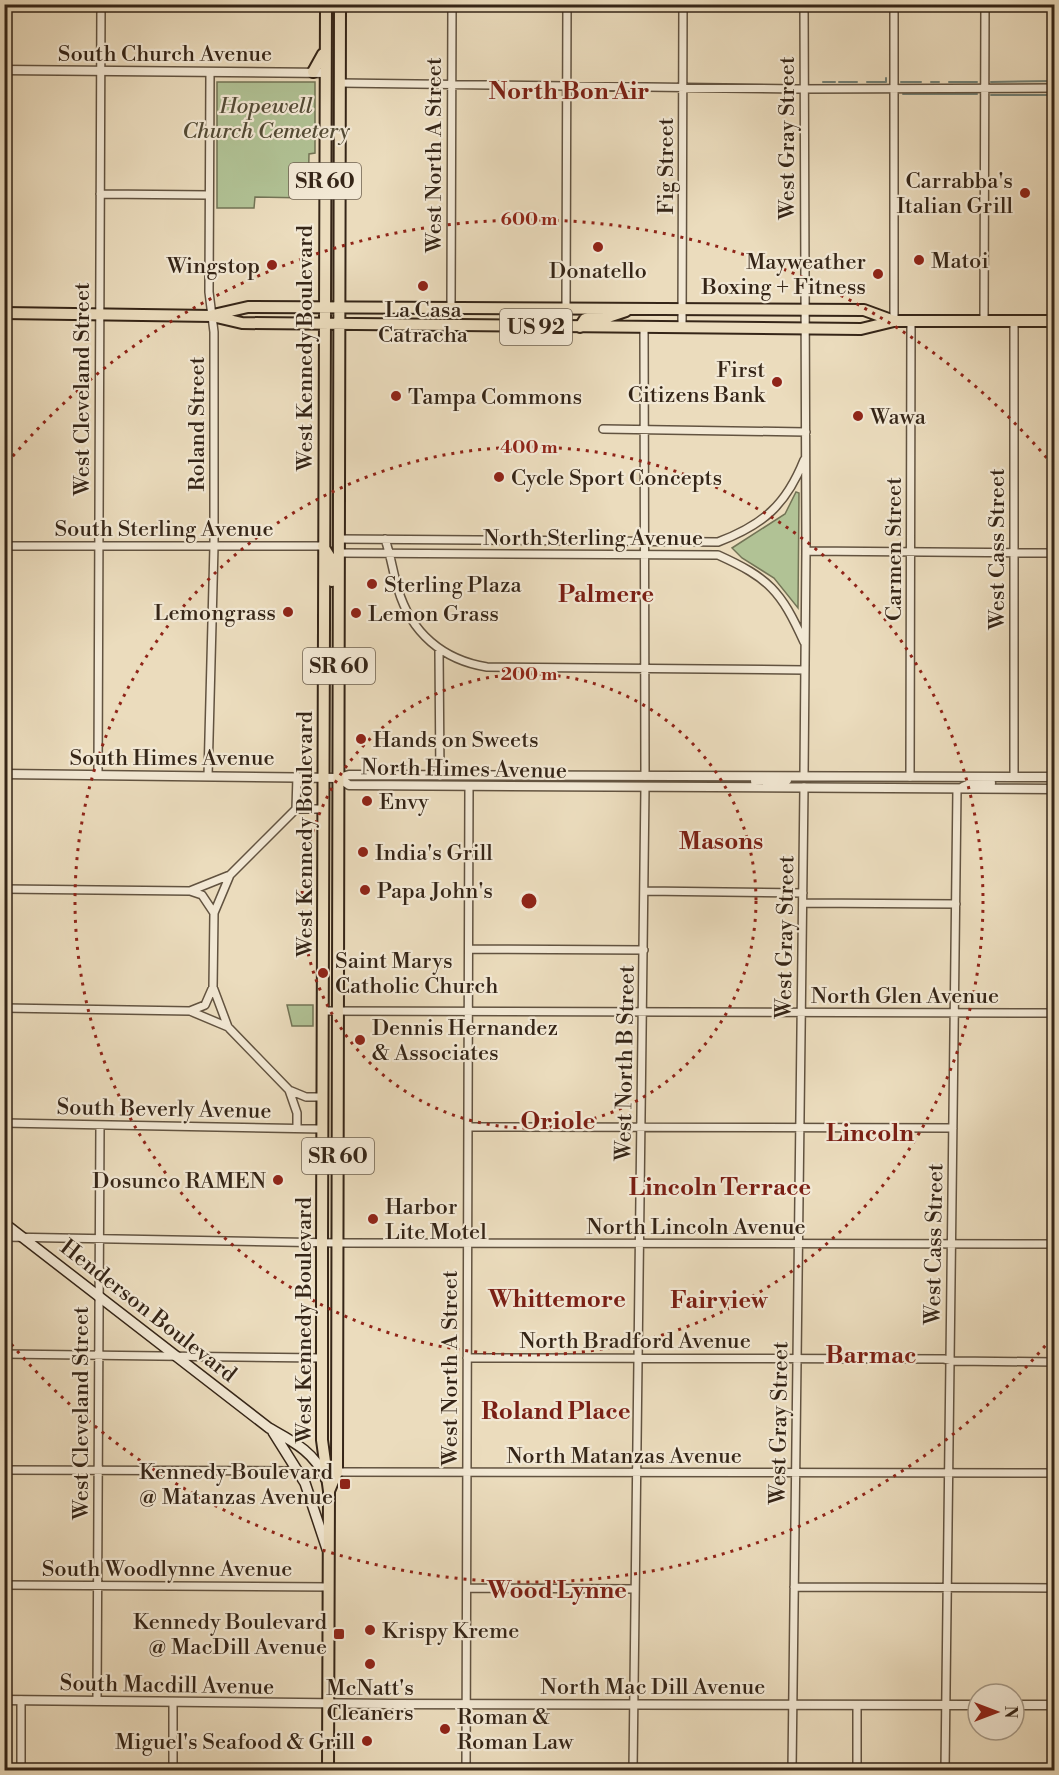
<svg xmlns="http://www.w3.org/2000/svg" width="1059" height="1775" viewBox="0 0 1059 1775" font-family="'Libre Bodoni',serif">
<rect width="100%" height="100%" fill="#ebdcbd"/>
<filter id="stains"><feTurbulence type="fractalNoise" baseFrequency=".00333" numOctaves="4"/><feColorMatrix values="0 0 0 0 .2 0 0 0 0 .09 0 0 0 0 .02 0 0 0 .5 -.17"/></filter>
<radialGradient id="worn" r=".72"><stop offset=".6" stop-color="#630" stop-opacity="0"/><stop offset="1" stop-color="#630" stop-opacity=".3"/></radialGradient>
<path fill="#b1c295" stroke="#737456" stroke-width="1.5" d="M217,82H315V153L309,154L308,198L255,197L254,208H217Z
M796,492L799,493L798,608L774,578L742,558L732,548L785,514Z
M287,1005H313V1026H292Z"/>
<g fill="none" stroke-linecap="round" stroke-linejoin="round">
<path stroke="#707f75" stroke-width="2" d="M823,82H835
M839,82H857
M867,82H886V78
M901,82H921
M931,82H939
M949,82H977
M991,82L1054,81
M903,94H977
M991,95H1054"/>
<g stroke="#625340" stroke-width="10">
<path id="minor" d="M804,4L806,551L804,775
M894,4V321
M340,83L798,89L1054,88
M100,194L209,195
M451,307L452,4
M566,307L567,4
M984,321L985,4
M1014,321V777
M644,327L645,776
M682,328L683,4
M603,429L806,432
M339,539L718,542C763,525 786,505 804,460
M385,539C391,556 393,573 398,589C411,633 443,660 487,667L805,670
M4,546H323
M806,551L1054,553
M339,553L718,555C769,578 781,591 804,642
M439,651L440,776
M98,774L101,4
M208,776L214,546V332L209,292L210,72
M910,777L911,321
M296,809H323
M4,889L190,891L230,875L296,809L297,776
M190,891L202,895L214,913
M645,891L803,893
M803,903L956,904
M469,949L644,950
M4,1008L190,1011L228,1027L289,1090L306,1097H322
M190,1011L205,1005L212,989
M323,1011L1054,1013
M228,1027L213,987L214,913L230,875
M289,1090L297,1113V1128
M4,1123L322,1129
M468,1127L953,1128
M4,1237L337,1243L1054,1244
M4,1354L322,1358
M467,1358L944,1359L953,1361L1054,1362
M4,1470L299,1471
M337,1472L1054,1473
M4,1585L329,1587
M794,1587L1054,1588
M467,1588L635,1589
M97,1701L100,1125
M857,1705V1770
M21,1770V1700
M173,1770V1702
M466,1770L469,786
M633,1770L645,787
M792,1770L804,787
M945,1770L957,789"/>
</g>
<g stroke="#625340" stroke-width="11">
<path id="tertiary" d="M4,70L326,73
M4,774L339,778L349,775L1054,777
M339,778L349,785L1054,789
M755,781L787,780
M963,787L972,783H991
M4,1700L389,1704L978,1705
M1014,1705H1054"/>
</g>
<g stroke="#352517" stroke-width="12">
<path id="secondary" d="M4,1223L269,1428C292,1441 315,1452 325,1478
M273,1432L305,1483L327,1549"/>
</g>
<g stroke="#352517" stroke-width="14">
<path id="primary" d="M326,4L322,1243V1440L329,1491L328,1770
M313,72L323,54
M4,313L212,316L242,323L861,329L894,321H1054
M213,315L248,307L864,310L894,321
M580,327L585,319L608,317L626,311
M323,546L331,559L332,581
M329,1491L337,1472L340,4"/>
</g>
<use href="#minor" stroke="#f2e8d4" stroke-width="7"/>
<use href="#tertiary" stroke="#f2e8d4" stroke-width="8"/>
<use href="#secondary" stroke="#f2e8d4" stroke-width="9"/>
<use href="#primary" stroke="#ebdcbd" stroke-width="10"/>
</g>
<g fill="none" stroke="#8f2418" stroke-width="3" stroke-dasharray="3 6">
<circle cx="529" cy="901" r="227"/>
<circle cx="529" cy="901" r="454"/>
<path d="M1051 1339A682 682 0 0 1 7 1339M7 463A682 682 0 0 1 1051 463"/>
</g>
<g fill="#8f2418" stroke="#f2e8d4" stroke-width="2">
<circle cx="1025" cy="193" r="6"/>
<circle cx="598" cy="247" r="6"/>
<circle cx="919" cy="260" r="6"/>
<circle cx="272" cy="265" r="6"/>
<circle cx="878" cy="274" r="6"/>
<circle cx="423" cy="286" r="6"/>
<circle cx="777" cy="382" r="6"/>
<circle cx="396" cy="396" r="6"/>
<circle cx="858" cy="416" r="6"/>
<circle cx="499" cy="477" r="6"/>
<circle cx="372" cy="584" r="6"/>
<circle cx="288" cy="612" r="6"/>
<circle cx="356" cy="613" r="6"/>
<circle cx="361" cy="739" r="6"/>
<circle cx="367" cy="801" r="6"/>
<circle cx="363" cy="852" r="6"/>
<circle cx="365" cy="890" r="6"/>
<circle cx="323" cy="973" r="6"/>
<circle cx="360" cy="1040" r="6"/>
<circle cx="278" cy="1180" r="6"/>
<circle cx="373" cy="1219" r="6"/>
<rect x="339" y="1478" width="12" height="12" rx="3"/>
<circle cx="370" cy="1630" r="6"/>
<rect x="333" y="1628" width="12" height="12" rx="3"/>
<circle cx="370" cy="1664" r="6"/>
<circle cx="445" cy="1729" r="6"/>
<circle cx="367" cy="1741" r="6"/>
</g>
<g text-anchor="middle" stroke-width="4.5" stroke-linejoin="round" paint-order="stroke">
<g fill="#f2e8d4" stroke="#6e6050" stroke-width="1.5">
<rect x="289" y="163" width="72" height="36" rx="4.5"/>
<rect x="500" y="309" width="72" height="36" rx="4.5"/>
<rect x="303" y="648" width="72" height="36" rx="4.5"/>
<rect x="302" y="1138" width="72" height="36" rx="4.5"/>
</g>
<g font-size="21" font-weight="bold" fill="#352517">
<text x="325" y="188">SR 60</text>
<text x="536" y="334">US 92</text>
<text x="339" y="673">SR 60</text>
<text x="338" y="1163">SR 60</text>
</g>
<g font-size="22" fill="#352517" stroke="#f2e8d4">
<text x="165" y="61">South Church Avenue</text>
<text transform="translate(786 138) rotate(-90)" y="8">West Gray Street</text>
<text transform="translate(433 155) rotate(-90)" y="8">West North A Street</text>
<text transform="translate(665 166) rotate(-90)" y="8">Fig Street</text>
<text transform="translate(304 348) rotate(-90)" y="8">West Kennedy Boulevard</text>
<text transform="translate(81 389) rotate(-90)" y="8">West Cleveland Street</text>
<text transform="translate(196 424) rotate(-90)" y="8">Roland Street</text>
<text x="164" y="536">South Sterling Avenue</text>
<text x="593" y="545">North Sterling Avenue</text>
<text transform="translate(893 549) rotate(-90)" y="8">Carmen Street</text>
<text transform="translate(996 549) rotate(-90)" y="8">West Cass Street</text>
<text x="172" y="765">South Himes Avenue</text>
<text transform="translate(464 768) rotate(1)" y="8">North Himes Avenue</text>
<text transform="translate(304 834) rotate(-90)" y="8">West Kennedy Boulevard</text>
<text transform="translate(784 937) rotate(-89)" y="8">West Gray Street</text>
<text x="905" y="1003">North Glen Avenue</text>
<text transform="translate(624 1063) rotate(-89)" y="8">West North B Street</text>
<text transform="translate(164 1108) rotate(1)" y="8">South Beverly Avenue</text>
<text x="696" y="1234">North Lincoln Avenue</text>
<text transform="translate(933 1244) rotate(-89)" y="8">West Cass Street</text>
<text transform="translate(149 1310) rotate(38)" y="8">Henderson Boulevard</text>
<text transform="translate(303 1320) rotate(-90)" y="8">West Kennedy Boulevard</text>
<text x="635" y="1348">North Bradford Avenue</text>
<text transform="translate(449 1368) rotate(-90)" y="8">West North A Street</text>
<text transform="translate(80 1413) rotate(-90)" y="8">West Cleveland Street</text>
<text transform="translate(778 1423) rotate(-89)" y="8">West Gray Street</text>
<text x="624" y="1463">North Matanzas Avenue</text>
<text x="167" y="1576">South Woodlynne Avenue</text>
<text transform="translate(167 1684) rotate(1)" y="8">South Macdill Avenue</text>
<text x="653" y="1694">North Mac Dill Avenue</text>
</g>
<g font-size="22" font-style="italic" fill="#544c36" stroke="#f2e8d4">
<text x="266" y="113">Hopewell<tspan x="266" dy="25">Church Cemetery</tspan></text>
</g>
<g font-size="22" fill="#352517" stroke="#f2e8d4" text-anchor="start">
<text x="1013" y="188" text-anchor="end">Carrabba's<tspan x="1013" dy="25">Italian Grill</tspan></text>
<text x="931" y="268">Matoi</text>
<text x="866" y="269" text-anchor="end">Mayweather<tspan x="866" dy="25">Boxing + Fitness</tspan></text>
<text x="260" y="273" text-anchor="end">Wingstop</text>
<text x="598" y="278" text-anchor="middle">Donatello</text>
<text x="423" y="317" text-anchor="middle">La Casa<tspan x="423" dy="25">Catracha</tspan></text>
<text x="765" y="377" text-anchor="end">First<tspan x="765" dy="25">Citizens Bank</tspan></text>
<text x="408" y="404">Tampa Commons</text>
<text x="870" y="424">Wawa</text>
<text x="511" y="485">Cycle Sport Concepts</text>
<text x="384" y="592">Sterling Plaza</text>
<text x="276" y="620" text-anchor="end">Lemongrass</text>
<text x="368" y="621">Lemon Grass</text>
<text x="373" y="747">Hands on Sweets</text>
<text x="379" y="809">Envy</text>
<text x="375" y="860">India's Grill</text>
<text x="377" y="898">Papa John's</text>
<text x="335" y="968">Saint Marys<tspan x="335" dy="25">Catholic Church</tspan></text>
<text x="372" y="1035">Dennis Hernandez<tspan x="372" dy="25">&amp; Associates</tspan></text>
<text x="266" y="1188" text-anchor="end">Dosunco RAMEN</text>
<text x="385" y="1214">Harbor<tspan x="385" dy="25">Lite Motel</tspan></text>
<text x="333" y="1479" text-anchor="end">Kennedy Boulevard<tspan x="333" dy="25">@ Matanzas Avenue</tspan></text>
<text x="327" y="1629" text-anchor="end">Kennedy Boulevard<tspan x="327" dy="25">@ MacDill Avenue</tspan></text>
<text x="382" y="1638">Krispy Kreme</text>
<text x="370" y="1695" text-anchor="middle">McNatt's<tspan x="370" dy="25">Cleaners</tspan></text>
<text x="457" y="1724">Roman &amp;<tspan x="457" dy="25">Roman Law</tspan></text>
<text x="355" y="1749" text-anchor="end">Miguel's Seafood &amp; Grill</text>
</g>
<g font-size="24" font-weight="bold" fill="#7a1f14" stroke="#f2e8d4">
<text x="569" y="99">North Bon Air</text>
<text x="606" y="602">Palmere</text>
<text x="721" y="849">Masons</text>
<text x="558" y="1129">Oriole</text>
<text x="870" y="1141">Lincoln</text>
<text x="720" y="1195">Lincoln Terrace</text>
<text x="557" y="1307">Whittemore</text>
<text x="719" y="1308">Fairview</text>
<text x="871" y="1363">Barmac</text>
<text x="556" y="1419">Roland Place</text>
<text x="557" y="1598">Wood Lynne</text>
</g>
</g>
<circle cx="529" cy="901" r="9" fill="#8f2418" stroke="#f2e8d4" stroke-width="3"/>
<g font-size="18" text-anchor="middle" font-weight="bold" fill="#8f2418" stroke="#f2e8d4" stroke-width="4.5" stroke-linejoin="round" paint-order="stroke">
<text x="529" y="225">600 m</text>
<text x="529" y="453">400 m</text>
<text x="529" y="680">200 m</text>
</g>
<rect width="1059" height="1775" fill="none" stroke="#ebdcbd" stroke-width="24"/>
<rect x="6" y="6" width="1047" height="1763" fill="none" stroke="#352517" stroke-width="3"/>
<rect x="12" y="12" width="1035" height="1751" fill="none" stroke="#352517" stroke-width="1.5"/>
<g transform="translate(996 1712) rotate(90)"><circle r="28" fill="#f2e8d4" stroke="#a69a88" stroke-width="1.5"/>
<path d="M0-4.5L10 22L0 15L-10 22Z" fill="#8f2418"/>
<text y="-9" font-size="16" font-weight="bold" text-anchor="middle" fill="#352517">N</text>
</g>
<rect width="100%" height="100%" filter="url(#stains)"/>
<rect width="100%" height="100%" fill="url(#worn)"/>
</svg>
